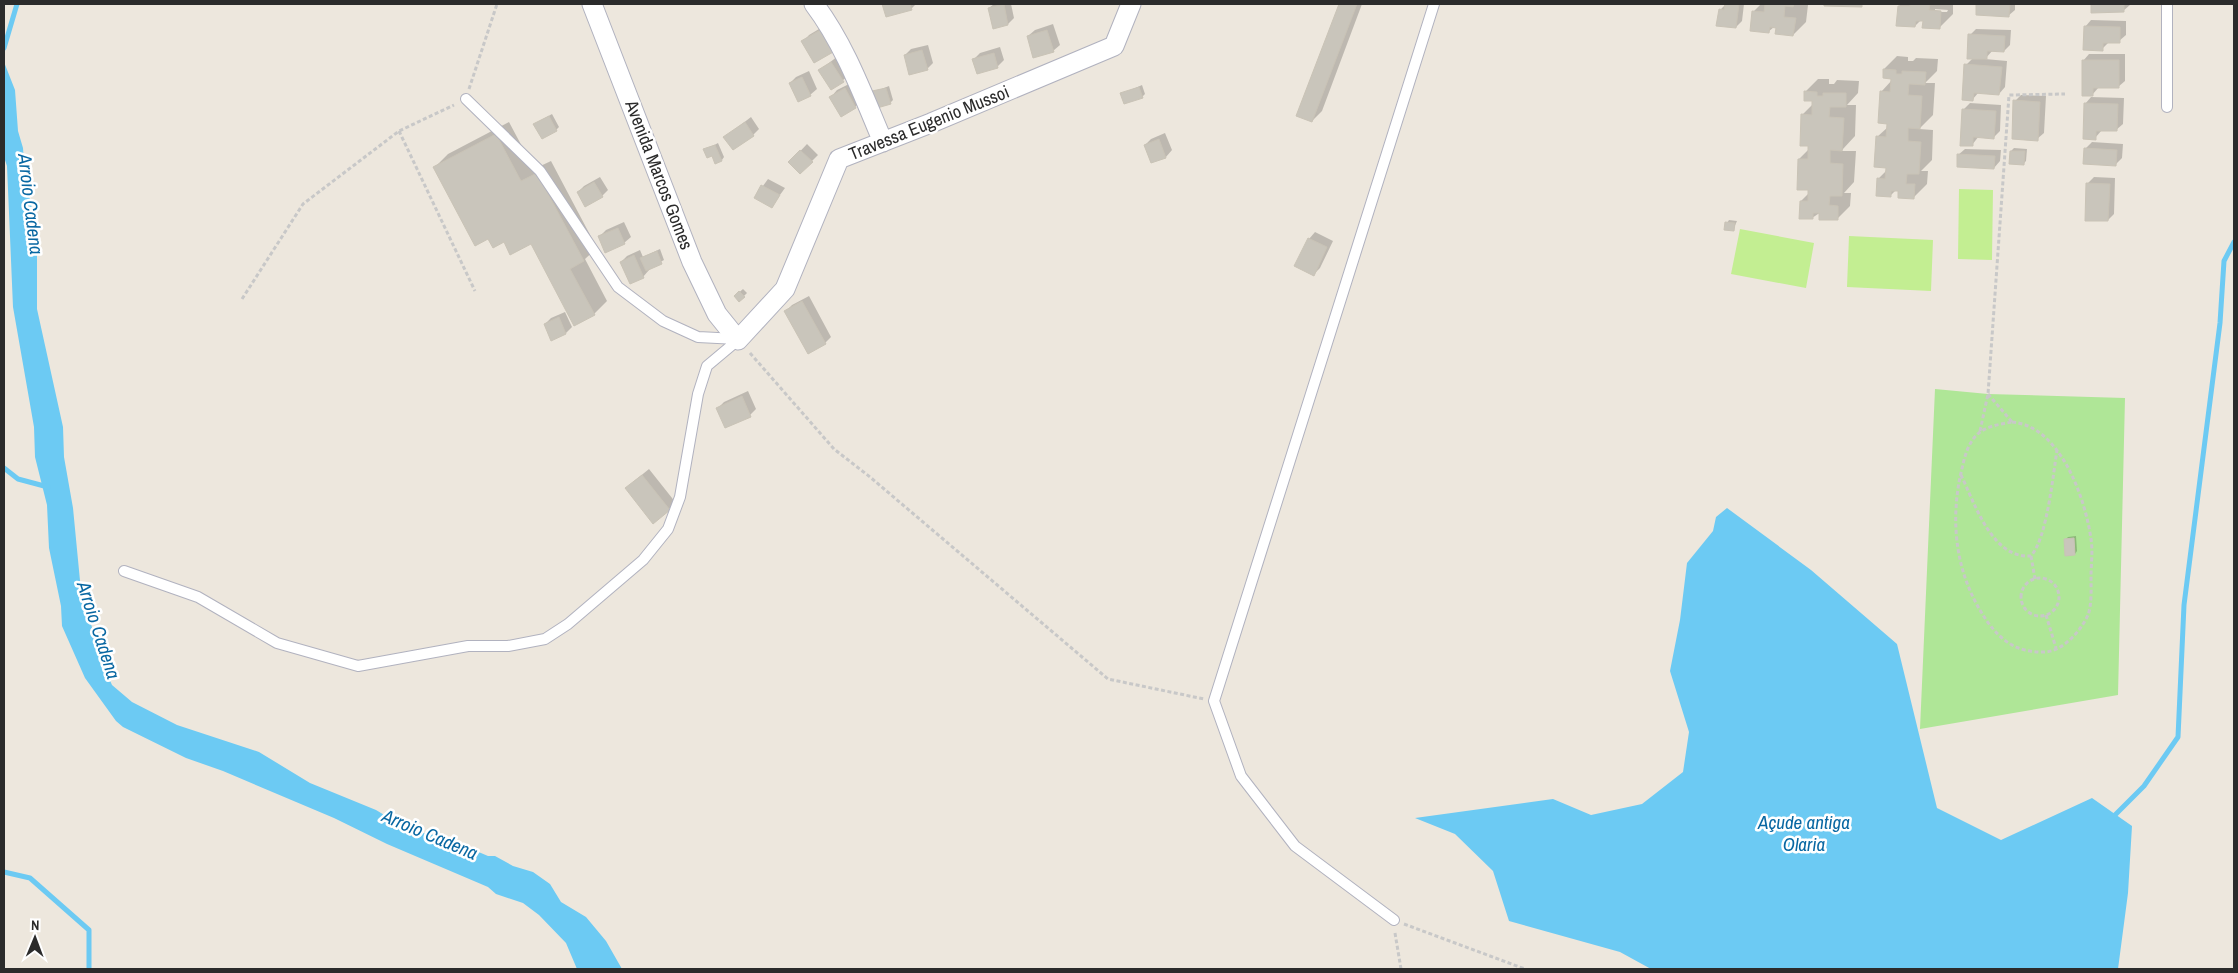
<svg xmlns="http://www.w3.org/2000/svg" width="2238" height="973" viewBox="0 0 2238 973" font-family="'Archivo Narrow',sans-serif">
<rect width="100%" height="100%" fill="#ede7dd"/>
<path fill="#afe697" d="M1935,389L1988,394L2125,398L2118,695L1920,729Z"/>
<path fill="#c3ee92" d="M1959,189L1993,190L1992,260L1958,259Z
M1740,229L1814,243L1806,288L1731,274Z
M1849,236L1933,240L1931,291L1847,287Z"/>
<path fill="#6ccaf3" d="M4,62L15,90L18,131L23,148L25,178L32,208L37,247V309L63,427L64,457L73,508L81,591L104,667L112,685L132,702L177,725L259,752L310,783L376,810L411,831L441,836L488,856H495L513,866L533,872L550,884L561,902L586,917L606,941L622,969H577L566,943L539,915L523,903L496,894L488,887L387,844L334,818L223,771L186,758L123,727L116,721L85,678L62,626L61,606L49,548L47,505L35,457L34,427L13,307L7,166L4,157Z
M1727,508L1811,570L1897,644L1937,808L2001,840L2092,798L2132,826L2128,893L2118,969H1651L1620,952L1509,921L1493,871L1455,834L1415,818L1553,799L1591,815L1642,804L1683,772L1689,732L1670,671L1680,620L1687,563L1713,531L1716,517Z"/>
<path fill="#0003" fill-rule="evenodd" d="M884,4H916L911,9L887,15Z
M994,4H1011L1014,18L1008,24L993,27L989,8Z
M1340,4H1362L1322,111L1312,121L1298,116Z
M1726,4H1744L1742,21L1736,27L1720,10Z
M1761,4L1808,5L1806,22L1793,35L1778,27H1774L1768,32L1754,11Z
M1901,4H1953V14L1940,27L1924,20H1921L1915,26L1899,6ZM1935,9L1948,10L1947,12H1935Z
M1978,4H2015V10L2008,16L1977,14Z
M2092,4H2130V5L2123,11L2092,12Z
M2091,20L2126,21V35L2119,41L2108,43L2102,49L2085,27Z
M829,23L841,44L803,42L809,35Z
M1053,24L1060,45L1053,51L1028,36L1035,30Z
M1976,29L2011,30L2010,45L2004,51L1993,50L1985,59L2007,61L2005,87L1999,94L1979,92L1972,100L1966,65L1973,58L1970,35Z
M928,45L933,63L927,69L905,55L911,49Z
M1000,47L1004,60L997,67L974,59L980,53Z
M2089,54H2125V81L2118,87H2099L2092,95L2083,61Z
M838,56L850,75L832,88L820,70Z
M1897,56L1908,57V61H1913L1916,58L1938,59L1937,71L1925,83H1935L1933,115L1919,129L1933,130L1932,160L1921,171H1928L1927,184L1914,197L1900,190H1896L1890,196L1878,179L1887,170L1877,137L1888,127L1881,92L1892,80L1884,69Z
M809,71L817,89L810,95L790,83L796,77Z
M1818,79H1829V84H1834L1837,80L1859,81L1858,93L1847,105H1856L1855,136L1843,149L1842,151H1856L1854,182L1844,193H1851L1850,206L1837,219L1821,212L1812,218L1801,201L1809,193L1799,159L1809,149L1802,115L1813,104V100L1805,92Z
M851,83L861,101L855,107L831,97L837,90Z
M1142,85L1145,94L1142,97L1122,94Z
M889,86L893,100L890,103L874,92Z
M2021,95L2046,96L2044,133L2037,139L2015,101Z
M2091,97L2124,98L2123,124L2116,130H2102L2095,138L2085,104Z
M1970,103L2001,105L2000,131L1994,137L1979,136L1972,145L1963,110Z
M552,114L559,127L556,130L538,122Z
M751,117L759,129L753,135L725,137Z
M509,122L534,169L551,161L597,248L585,259L607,301L594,314L532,243L504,241L435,167L448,154Z
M1165,133L1172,150L1166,157L1151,162L1145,145L1151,139Z
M2092,142L2123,144L2122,158L2116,164L2085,149Z
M718,143L724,157L722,160L705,150Z
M807,144L818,155L800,173L790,162Z
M2014,148L2027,149L2026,161L2023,164L2011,151Z
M1965,149L2001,150L2000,161L1994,168L1958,155Z
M600,177L608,190L602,196L578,192L584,186Z
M2094,177L2115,178L2114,214L2108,220L2087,184Z
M768,179L785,188L772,206L755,197Z
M1729,220L1737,221L1733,230L1727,223Z
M624,222L631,237L624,243L599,237L606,230Z
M1315,232L1333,241L1320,268L1314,274L1309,239Z
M660,249L664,260L649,268V270L643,277L621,262L627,256L640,250L643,257Z
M743,289L747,293L739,301L735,296Z
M809,296L831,337L825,343L786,311L792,305Z
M565,312L572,327L566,333L552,339L545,324L551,318Z
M748,391L756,409L750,415L718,408L724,402Z
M649,469L676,503L653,522L633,482Z
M2076,536L2077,551L2075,554L2065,540L2068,537Z"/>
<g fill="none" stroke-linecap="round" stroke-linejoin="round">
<path stroke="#6ccaf3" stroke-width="5" d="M4,48L17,4
M4,468L18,479L48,487
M2111,819L2144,786L2178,737L2184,605L2220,323L2224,261L2234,242
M4,872L30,878L89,930V969"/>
</g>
<path fill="#c9c5bb" stroke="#c9c3b6" d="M882,4H910L912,10L886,17Z
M1004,4L1008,25L993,29L988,8Z
M1339,4H1357L1312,122L1296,116Z
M1725,4H1739L1736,28L1716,26L1719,9L1724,10Z
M1765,4H1794L1793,7L1785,6L1784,17L1796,18L1793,36L1775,34L1776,28L1770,27L1769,33L1750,31L1752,11L1764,12Z
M1824,4H1862V7L1824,6Z
M1910,4H1930L1929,10L1941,11L1940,29L1922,28L1923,21H1916L1915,27L1896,26L1898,6H1910Z
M1976,4H2010L2009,17L1976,15Z
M2091,4H2124V12L2091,13Z
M2084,26L2120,27V43H2103V51L2083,50Z
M822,29L835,51L814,63L801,41Z
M1047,30L1054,52L1033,58L1027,36Z
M1968,34L2005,36L2004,52L1987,51V59H1967Z
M922,50L928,70L909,75L904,55Z
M994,53L998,68L977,74L972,59Z
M2082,60H2119V88H2093V96H2082Z
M831,62L844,82L831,90L818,70Z
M1964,64L2002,67L1999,95L1974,93L1973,101L1962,100Z
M1883,69L1896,70V74H1902V71L1926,72L1925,85L1909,84L1908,95L1922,96L1920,129L1908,128V141L1921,142L1919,174H1907L1906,184H1915L1914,199L1898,198V191H1891V197L1876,196L1877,178L1885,179L1886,168L1874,167L1876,136L1886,137L1887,124L1878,123L1880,91L1890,92L1891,79L1883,78Z
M802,77L811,96L798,102L789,83Z
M1139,87L1143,98L1124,104L1120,93Z
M845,88L856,108L841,117L829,97Z
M886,88L891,104L877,108L872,91Z
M1804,91L1817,92V96H1823V93H1846V107H1830L1829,117L1844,118L1842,151L1830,150V163L1843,164L1842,196H1830L1829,205L1838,206V220H1819V213H1813V219H1799L1800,201H1808V190H1797L1798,159H1808V146H1800L1801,114L1812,115V101H1804Z
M2013,100L2040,102L2038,141L2012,139Z
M2084,103L2118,104L2117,131H2096V140L2083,139Z
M1962,109L1996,111L1994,139L1973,137V146H1960Z
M549,116L557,131L542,139L533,124Z
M745,122L754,136L733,150L723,137Z
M496,134L521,181L537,173L584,261L570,269L595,315L574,326L531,244L510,255L504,242L493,248L488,239L475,246L433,167Z
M1159,139L1166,158L1151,163L1144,145Z
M715,145L722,161L715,164L712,156L707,158L703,149Z
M2084,148L2117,150L2116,166L2083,164Z
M800,150L813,162L800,174L788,162Z
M2010,151H2025L2024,165L2009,164Z
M1957,154L1995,156L1994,169L1957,167Z
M594,182L603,197L585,207L577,192Z
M2086,183L2110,184L2108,221H2085Z
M761,185L780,195L772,208L754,198Z
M1725,222L1735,223L1734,231L1724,230Z
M618,228L625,244L605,253L598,236Z
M1308,238L1327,247L1314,276L1294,266Z
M657,251L662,264L646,271L640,258Z
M634,255L644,278L630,284L620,262Z
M739,291L745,297L739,302L734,296Z
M802,301L826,344L808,354L784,311Z
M559,317L566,334L551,341L544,324Z
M742,396L751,417L725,428L716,408Z
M642,475L670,510L653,524L625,488Z
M2074,538L2075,555L2065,556L2064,539Z"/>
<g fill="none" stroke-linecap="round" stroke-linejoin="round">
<g stroke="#b1b2bf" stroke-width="12">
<path id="lane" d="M2167,4V107
M466,99L540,171L618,287L663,321L698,337L737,339
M124,571L198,597L277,643L358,666L468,646H508L545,639L568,624L643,560L668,529L680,497L698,394L707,366L738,340
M1394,920L1295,846L1241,776L1214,701L1434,4"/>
</g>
<g stroke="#b1b2bf" stroke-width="21">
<path id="street" d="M592,4L692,262L717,314L738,340L785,289L839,159L931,123L1114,46L1131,4
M814,4C845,45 863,95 883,142"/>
</g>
<path stroke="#c8c8c8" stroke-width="3" stroke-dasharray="4 2.5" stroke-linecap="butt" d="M469,89L497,4
M399,131L475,291
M242,299L303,204L399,131L454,105
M750,353L834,449L870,477L1108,679L1204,699
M1988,394L2012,422
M2012,422C2060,426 2085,497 2091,539C2093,551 2091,565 2091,577C2091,588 2092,604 2088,615C2081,631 2062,652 2044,652C2018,653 2001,641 1987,621C1957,578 1950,527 1960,477C1964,461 1966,443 1980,432C1988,426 2001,424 2012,422Z
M1980,431L1988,394L2009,95L2065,94
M1961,475C1975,504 1992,559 2031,556C2047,538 2053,475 2057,450
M2031,556L2035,579
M2021 597a19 19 0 1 1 38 0a19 19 0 1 1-38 0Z
M2046,615L2056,648
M1404,924L1525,969
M1395,933L1401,969"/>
<use href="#lane" stroke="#fff" stroke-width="10"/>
<use href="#street" stroke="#fff" stroke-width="19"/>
</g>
<g text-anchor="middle" stroke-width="5" stroke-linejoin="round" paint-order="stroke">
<g font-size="18" fill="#2b2b2b" stroke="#fff">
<text transform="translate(929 123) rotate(-22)" y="6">Travessa Eugenio Mussoi</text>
<text transform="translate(659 175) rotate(69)" y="6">Avenida Marcos Gomes</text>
</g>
<g font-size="19" font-style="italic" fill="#0867a2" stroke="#fff">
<text transform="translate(31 204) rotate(83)" y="7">Arroio Cadena</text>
<text transform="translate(99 630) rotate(72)" y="7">Arroio Cadena</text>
<text x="1804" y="829">Açude antiga<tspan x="1804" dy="22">Olaria</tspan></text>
<text transform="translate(430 834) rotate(23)" y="7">Arroio Cadena</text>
</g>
</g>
<rect width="2238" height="973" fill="none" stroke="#2b2b2b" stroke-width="10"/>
<g transform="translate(35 938) rotate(1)" stroke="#ffffff" stroke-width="4" paint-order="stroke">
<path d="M0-4L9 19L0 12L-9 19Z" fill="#2b2b2b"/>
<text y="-8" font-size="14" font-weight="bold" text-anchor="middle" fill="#2b2b2b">N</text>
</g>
</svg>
